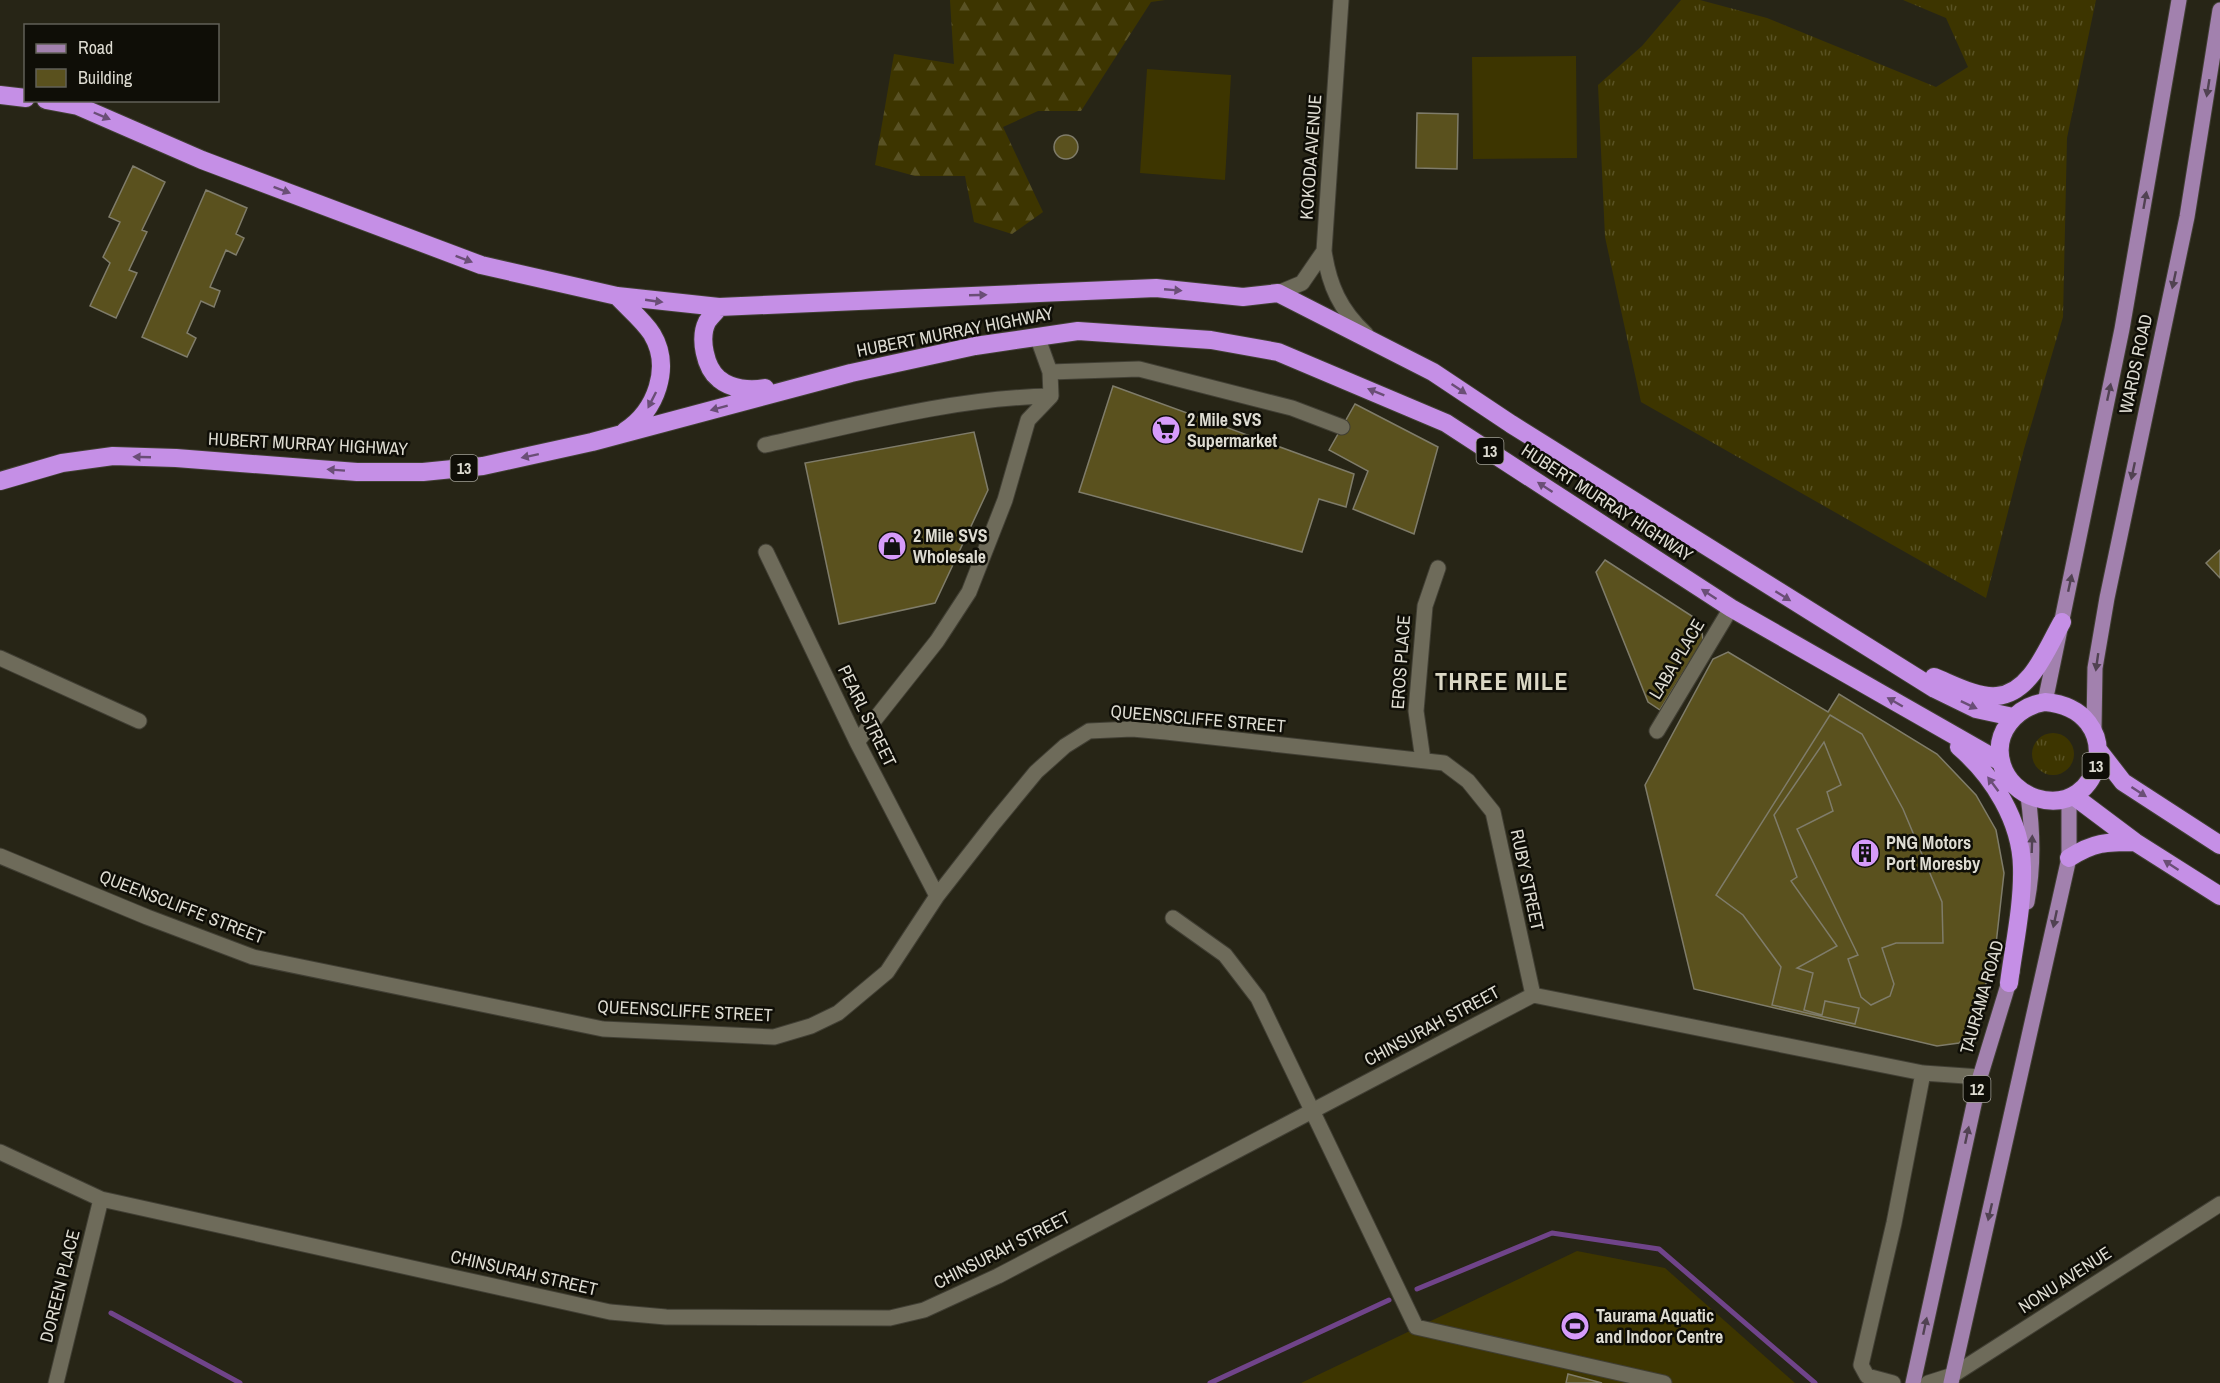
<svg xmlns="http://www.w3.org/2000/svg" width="2220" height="1383" viewBox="0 0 2220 1383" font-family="'Archivo Narrow',sans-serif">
<defs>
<pattern id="grass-tufts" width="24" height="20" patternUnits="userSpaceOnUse" patternTransform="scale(1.5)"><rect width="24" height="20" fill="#3d3500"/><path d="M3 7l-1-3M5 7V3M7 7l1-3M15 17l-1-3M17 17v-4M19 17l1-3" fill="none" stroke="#595224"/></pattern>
<pattern id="forest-firs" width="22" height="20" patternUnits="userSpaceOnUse" patternTransform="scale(1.5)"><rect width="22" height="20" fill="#3d3500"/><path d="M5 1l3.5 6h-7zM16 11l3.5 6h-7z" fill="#595224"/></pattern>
</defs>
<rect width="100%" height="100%" fill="#272516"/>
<path fill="url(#grass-tufts)" d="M1681,0H1700L1767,18L1936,87L1968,67L1946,18L1903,0H2096L2067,138L2063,317L2024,449L1986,598L1641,402L1605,237L1598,85L1642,46Z
M2032 754a21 21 0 1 1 42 0a21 21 0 1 1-42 0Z"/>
<path fill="url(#forest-firs)" d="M950,0H1165L1151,2L1081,111H1038L1003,127L1043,212L1012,234L974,222L965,176H915L875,165L894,54L954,64Z"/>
<path fill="#3d3500" d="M1576,56L1577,158L1473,159L1472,57Z
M1147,69L1231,75L1225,180L1140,173Z
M1577,1251L1665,1268L1795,1383H1301Z"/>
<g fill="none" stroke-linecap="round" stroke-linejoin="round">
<path stroke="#70448a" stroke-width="5" d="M1417,1289L1552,1233L1659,1249L1815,1383
M111,1313L240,1383
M1210,1383L1389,1300"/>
</g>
<path fill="#5a511e" stroke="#7f7c6a" stroke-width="1.5" d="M1417,113L1458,114L1457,169L1416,168Z
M1054 147a12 12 0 1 1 24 0a12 12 0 1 1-24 0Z
M133,166L165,182L142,230L147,232L129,270L137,273L116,318L90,306L110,263L103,257L120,222L109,217Z
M206,190L247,208L236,234L244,238L236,255L226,250L210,287L220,291L214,307L201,301L187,333L196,338L187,357L142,337Z
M1113,386L1354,474L1346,507L1319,499L1302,552L1079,492Z
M1355,404L1438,447L1414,534L1353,509L1368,471L1329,450Z
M974,432L988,490L935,603L839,624L805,463Z
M2220,550V578L2206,563Z
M1605,560L1701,622L1703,641L1660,710L1648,702L1596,572Z
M1728,652L1828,712L1839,694L1937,754L1976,795L1996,830L2004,873L1996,944L1975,1027L1959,1043L1937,1046L1694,989L1645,785L1713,659Z
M1830,715L1862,734L1903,809L1942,902L1943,943H1896L1882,948L1894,984L1890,996L1871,1005L1861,997L1848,959L1858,955L1797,829L1833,811L1827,792L1841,785L1824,742L1774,815L1797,877L1791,881L1837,946L1797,968L1813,973L1804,1010L1822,1015L1825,1001L1859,1008L1855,1024L1772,1005L1781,967L1743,915L1716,895Z
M1568,1374L1602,1383H1566Z"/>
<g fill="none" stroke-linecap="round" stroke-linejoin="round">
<g stroke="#413f34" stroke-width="17">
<path id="minor" d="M1324,251C1329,285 1340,310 1366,334
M1278,293L1302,283L1324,251L1341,0
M1050,372L1139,369L1292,408L1342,427
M765,445C859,424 954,398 1051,396
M766,552L857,742L937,896
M0,658L139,721
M1657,731L1731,608
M857,742L937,641L969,592L1005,500L1028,420L1051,396L1050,372L1037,336
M1423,760L1416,711L1425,606L1438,568
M0,856L147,917L253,957L603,1029L774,1037L811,1026L838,1013L887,972L937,896L994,823L1036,772L1065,746L1089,731L1132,729L1166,732L1444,763L1468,781L1493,812L1533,995
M1173,918L1225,955L1258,998L1416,1327L1664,1383
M0,1152L101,1199L610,1312L666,1317L890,1318L924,1310L998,1276L1533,995L1923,1073L1980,1077
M56,1383L101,1199
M1893,1383L1867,1376L1861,1365L1894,1223L1923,1073
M1928,1383L1953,1375L2220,1204"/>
</g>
<g stroke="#413f34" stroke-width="17">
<path id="major" d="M2045,702L2122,329L2179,0
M2094,727L2095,668L2107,598L2187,217L2220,10
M2027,902C2034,866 2033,832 2028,796
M1913,1383L1980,1077L2012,972
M1951,1383L2069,858V799"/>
</g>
<g stroke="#413f34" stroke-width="20">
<path id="highway" d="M0,95L26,98
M46,100L78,106L202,160L481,265L617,296L719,307L1156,288L1243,297L1278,293L1433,372L1511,424L1935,689L1976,709L2013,717
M617,296C628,308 643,320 652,334C672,367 656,411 625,431
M719,307C716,312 710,317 707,322C699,338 705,368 719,379C731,389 750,391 765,388
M0,481L62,463L113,456L176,458L357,472H423L483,466L592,442L851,373L975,346L1078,331L1211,340L1278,352L1446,423L1731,608L2001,762
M1934,677C1952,684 1977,698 1997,696C2031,693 2047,648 2062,622
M2045,702C2128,709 2104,819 2036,798C2020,793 2007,781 2002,765C1992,733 2016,707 2045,702Z
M1959,747C1993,776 2021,821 2022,867C2023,905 2014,945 2009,983
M2099,751L2123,782L2220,845
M2075,797L2135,842L2220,896
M2069,858C2094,842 2106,842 2135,842"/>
</g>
<use href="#minor" stroke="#6e6b5a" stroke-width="15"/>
<use href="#major" stroke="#a281ae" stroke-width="15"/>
<use href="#highway" stroke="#c58fe6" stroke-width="18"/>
</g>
<defs><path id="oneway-solid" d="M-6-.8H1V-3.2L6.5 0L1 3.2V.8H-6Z" transform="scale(1.5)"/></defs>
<g fill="#514252">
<use href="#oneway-solid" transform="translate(2208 88) rotate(99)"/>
<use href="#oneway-solid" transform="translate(2145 200) rotate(-80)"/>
<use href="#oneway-solid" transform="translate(2174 280) rotate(102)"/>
<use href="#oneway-solid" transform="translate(2109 392) rotate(-78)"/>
<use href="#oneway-solid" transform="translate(2133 471) rotate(102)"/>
<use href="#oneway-solid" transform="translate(2070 583) rotate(-78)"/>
<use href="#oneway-solid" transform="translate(2097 662) rotate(98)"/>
<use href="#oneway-solid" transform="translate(2032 844) rotate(-88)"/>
<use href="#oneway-solid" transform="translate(2055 919) rotate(102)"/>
<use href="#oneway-solid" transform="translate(1967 1135) rotate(-78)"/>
<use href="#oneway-solid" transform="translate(1990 1212) rotate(103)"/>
<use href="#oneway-solid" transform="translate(1925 1326) rotate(-78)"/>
</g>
<g fill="#6a4e76">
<use href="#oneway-solid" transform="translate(102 116) rotate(23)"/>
<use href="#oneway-solid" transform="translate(282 190) rotate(21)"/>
<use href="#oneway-solid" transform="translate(464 259) rotate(21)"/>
<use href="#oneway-solid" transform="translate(1173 290) rotate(5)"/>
<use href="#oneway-solid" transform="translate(978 295) rotate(-2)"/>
<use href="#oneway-solid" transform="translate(654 301) rotate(8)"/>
<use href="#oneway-solid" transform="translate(1459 389) rotate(34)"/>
<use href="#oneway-solid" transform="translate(1376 392) rotate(-158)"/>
<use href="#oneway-solid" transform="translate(652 400) rotate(117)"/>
<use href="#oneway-solid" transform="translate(719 408) rotate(165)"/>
<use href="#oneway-solid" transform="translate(530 456) rotate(168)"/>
<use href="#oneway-solid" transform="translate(142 457) rotate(-178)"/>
<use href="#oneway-solid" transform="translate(336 470) rotate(-176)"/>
<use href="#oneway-solid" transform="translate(1545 487) rotate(-147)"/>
<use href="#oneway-solid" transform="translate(1709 594) rotate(-147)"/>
<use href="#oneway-solid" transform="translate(1783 596) rotate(32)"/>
<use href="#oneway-solid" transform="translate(1895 702) rotate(-150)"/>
<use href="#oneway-solid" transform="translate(1969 705) rotate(25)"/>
<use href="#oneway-solid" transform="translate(1993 784) rotate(-127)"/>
<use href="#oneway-solid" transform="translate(2139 792) rotate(33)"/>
<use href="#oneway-solid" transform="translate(2171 865) rotate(-147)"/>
</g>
<defs>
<g id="supermarket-disc" transform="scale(1.5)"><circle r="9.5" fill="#d69bfa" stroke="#0f0e07"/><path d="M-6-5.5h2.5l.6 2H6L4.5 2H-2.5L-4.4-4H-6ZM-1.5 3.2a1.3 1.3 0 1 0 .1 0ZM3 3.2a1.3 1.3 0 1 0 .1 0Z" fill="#111"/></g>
<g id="shop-disc" transform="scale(1.5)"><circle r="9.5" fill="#d69bfa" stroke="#0f0e07"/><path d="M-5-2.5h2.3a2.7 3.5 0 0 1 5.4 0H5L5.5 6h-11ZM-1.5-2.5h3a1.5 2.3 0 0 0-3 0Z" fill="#111"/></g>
<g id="building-disc" transform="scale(1.5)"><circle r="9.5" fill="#d69bfa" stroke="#0f0e07"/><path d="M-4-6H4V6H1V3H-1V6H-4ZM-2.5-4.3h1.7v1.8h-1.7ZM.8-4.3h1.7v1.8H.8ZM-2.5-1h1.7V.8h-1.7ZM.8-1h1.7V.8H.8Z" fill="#111"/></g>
<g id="stadium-disc" transform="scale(1.5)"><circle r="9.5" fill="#d69bfa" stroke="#0f0e07"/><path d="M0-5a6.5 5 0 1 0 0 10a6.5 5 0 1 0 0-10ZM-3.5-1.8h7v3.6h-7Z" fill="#111"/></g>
</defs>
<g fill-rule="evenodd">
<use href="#supermarket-disc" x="1166" y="430"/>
<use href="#shop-disc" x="892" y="546"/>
<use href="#building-disc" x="1865" y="853"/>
<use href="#stadium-disc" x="1575" y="1326"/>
</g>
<g text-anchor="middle" stroke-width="5" stroke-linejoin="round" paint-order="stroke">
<g fill="#0f0e07" stroke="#a09e95" stroke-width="1.5">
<rect x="1476.5" y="438" width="27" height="26" rx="4.5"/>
<rect x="450.5" y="455" width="27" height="26" rx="4.5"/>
<rect x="2082.5" y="753" width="27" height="26" rx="4.5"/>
<rect x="1963.5" y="1076" width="27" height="26" rx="4.5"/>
</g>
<g font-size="16" font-weight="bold" fill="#dedcd2">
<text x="1490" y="457">13</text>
<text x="464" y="474">13</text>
<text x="2096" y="772">13</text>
<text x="1977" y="1095">12</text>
</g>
<g font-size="18" fill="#dedcd2" stroke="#0f0e07">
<text transform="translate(1311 157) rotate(-86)" y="6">KOKODA AVENUE</text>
<text transform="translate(955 332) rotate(-11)" y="6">HUBERT MURRAY HIGHWAY</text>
<text transform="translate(2136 364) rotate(-78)" y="6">WARDS ROAD</text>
<text transform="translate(308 444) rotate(3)" y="6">HUBERT MURRAY HIGHWAY</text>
<text transform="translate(1607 503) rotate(33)" y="6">HUBERT MURRAY HIGHWAY</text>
<text transform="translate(1677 659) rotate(-59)" y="6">LABA PLACE</text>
<text transform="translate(1401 662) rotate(-86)" y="6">EROS PLACE</text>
<text transform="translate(867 716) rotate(64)" y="6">PEARL STREET</text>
<text transform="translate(1198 719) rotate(5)" y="6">QUEENSCLIFFE STREET</text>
<text transform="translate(1527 880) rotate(78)" y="6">RUBY STREET</text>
<text transform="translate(182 907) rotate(21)" y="6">QUEENSCLIFFE STREET</text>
<text transform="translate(1982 997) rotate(-74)" y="6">TAURAMA ROAD</text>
<text transform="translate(685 1011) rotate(3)" y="6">QUEENSCLIFFE STREET</text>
<text transform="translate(1432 1026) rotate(-28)" y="6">CHINSURAH STREET</text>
<text transform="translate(1002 1250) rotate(-27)" y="6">CHINSURAH STREET</text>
<text transform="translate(524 1273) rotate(13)" y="6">CHINSURAH STREET</text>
<text transform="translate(2065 1280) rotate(-33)" y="6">NONU AVENUE</text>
<text transform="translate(60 1286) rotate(-76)" y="6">DOREEN PLACE</text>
</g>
<g font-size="18" font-weight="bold" fill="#dedcd2" stroke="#0f0e07" text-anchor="start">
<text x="1187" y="426">2 Mile SVS<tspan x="1187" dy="21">Supermarket</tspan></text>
<text x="913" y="542">2 Mile SVS<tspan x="913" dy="21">Wholesale</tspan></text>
<text x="1886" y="849">PNG Motors<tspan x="1886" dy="21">Port Moresby</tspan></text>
<text x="1596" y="1322">Taurama Aquatic<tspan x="1596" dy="21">and Indoor Centre</tspan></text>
</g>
<g font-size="24" font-weight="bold" letter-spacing="1.5" fill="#dbd8c5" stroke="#0f0e07">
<text x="1502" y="690">THREE MILE</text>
</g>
</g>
<rect x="24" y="24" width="195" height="78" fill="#0f0e07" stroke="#626058" stroke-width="1.5"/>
<rect x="36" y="44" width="30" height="9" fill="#a281ae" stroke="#626058" stroke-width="1.5"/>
<text x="78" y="54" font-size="18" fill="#dedcd2">Road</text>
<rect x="36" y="69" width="30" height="18" fill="#5a511e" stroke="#626058" stroke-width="1.5"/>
<text x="78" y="84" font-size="18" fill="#dedcd2">Building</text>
</svg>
